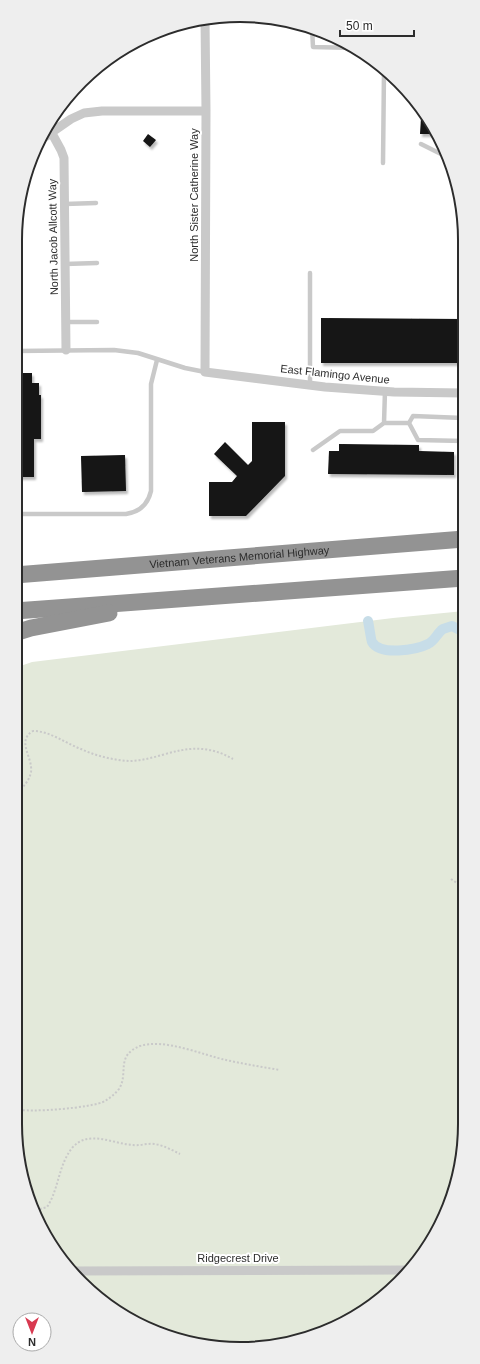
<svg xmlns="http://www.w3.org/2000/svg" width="480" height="1364" viewBox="0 0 480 1364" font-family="Helvetica,sans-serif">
<defs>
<filter id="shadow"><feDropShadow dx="2" dy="3" stdDeviation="1" flood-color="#0004"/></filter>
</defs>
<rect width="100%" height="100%" fill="#fff"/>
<path fill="#e3e9da" d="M464,611L465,1124L457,1182L427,1249L365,1311L298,1341L211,1347L140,1326L71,1273L32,1210L15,1124V668L32,662L393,618Z"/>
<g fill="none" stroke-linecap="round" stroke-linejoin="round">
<path stroke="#c7dde8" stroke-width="10" d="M368,621C369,625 371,640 372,642C380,656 416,650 428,644C435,641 437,633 443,629C446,628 449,627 452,626L464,632"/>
</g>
<path fill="#131313" filter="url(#shadow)" d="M421,118H427L437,134H420Z
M148,134L156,140L150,147L143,141Z
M321,318L463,319V363H321Z
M15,373H32V383H39V395H41V439H34V477H15Z
M252,422H285V476L246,516H209V482H232L237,476L214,454L225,442L248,465L252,461Z
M339,444L419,445V451L454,452V475L328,474L329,451H339Z
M125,455L126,491L82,492L81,456Z"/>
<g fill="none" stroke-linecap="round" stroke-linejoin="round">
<path stroke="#c9c9c9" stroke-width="2" stroke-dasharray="2 2" stroke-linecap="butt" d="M15,795C22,788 29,782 31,772C33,757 16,741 33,731C50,731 65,743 81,749C96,756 113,760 129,761C140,761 151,758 162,755C189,747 208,745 233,759
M451,879L464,888
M15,1109C28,1113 93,1108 105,1101C110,1098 115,1094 119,1089C129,1073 115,1056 140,1046C164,1038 203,1055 226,1060C244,1064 262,1067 280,1070
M32,1207L40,1209L47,1207C59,1189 58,1166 72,1148C88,1129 113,1144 133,1145C140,1146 147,1143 154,1144C163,1145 172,1150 180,1154"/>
<path stroke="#c9c9c9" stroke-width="4.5" d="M312,28L313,47L356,48
M421,144L447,157
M383,163L384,71
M65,204L96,203
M65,264L97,263
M66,322H97
M15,351L114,350L138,353L185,368L205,372
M310,384V273
M385,391L384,423H409
M409,423L418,440L464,441
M409,423L413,416L463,418
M313,450L340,431H373L384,423
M15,514H126C140,512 148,504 151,491V384L157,360"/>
<path stroke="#c9c9c9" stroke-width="9" d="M205,19L206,111L205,372L325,387L394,392L463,393
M49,128L61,150L64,158L66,350
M45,137L71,119L84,113L102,111H206
M70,1271L406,1270"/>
<g stroke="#939393" stroke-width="17">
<path id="s1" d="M15,575L464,539"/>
<path d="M15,611L464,578"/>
<path d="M15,633L31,628L109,613"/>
</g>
</g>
<g text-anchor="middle" stroke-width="4" stroke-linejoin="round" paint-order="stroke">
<g font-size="11" fill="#2c2c2c" stroke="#fff">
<text transform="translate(194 195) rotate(-90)" y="4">North Sister Catherine Way</text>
<text transform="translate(53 237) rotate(-91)" y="4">North Jacob Allcott Way</text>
<text transform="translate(335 374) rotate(6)" y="4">East Flamingo Avenue</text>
<text dy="4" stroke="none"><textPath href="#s1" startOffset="225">Vietnam Veterans Memorial Highway</textPath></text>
<text x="238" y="1262">Ridgecrest Drive</text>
</g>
</g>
<path d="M0 0H480V1364H0ZM240 22H240A218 218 0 0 1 458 240V1124A218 218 0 0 1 240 1342H240A218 218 0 0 1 22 1124V240A218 218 0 0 1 240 22Z" fill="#eee" fill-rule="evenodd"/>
<path fill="none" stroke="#2c2c2c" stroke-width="2" d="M240 22H240A218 218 0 0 1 458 240V1124A218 218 0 0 1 240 1342H240A218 218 0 0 1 22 1124V240A218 218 0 0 1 240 22Z"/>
<g transform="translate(32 1332) rotate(180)"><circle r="19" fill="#ffffff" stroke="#ababab"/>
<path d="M0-3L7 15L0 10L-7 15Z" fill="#d83950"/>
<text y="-6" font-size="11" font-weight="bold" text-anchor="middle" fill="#2c2c2c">N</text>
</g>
<path d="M340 30v6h74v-6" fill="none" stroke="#2c2c2c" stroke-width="2"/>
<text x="346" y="30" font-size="12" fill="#2c2c2c" stroke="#ffffff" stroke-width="3" paint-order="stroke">50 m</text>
</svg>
